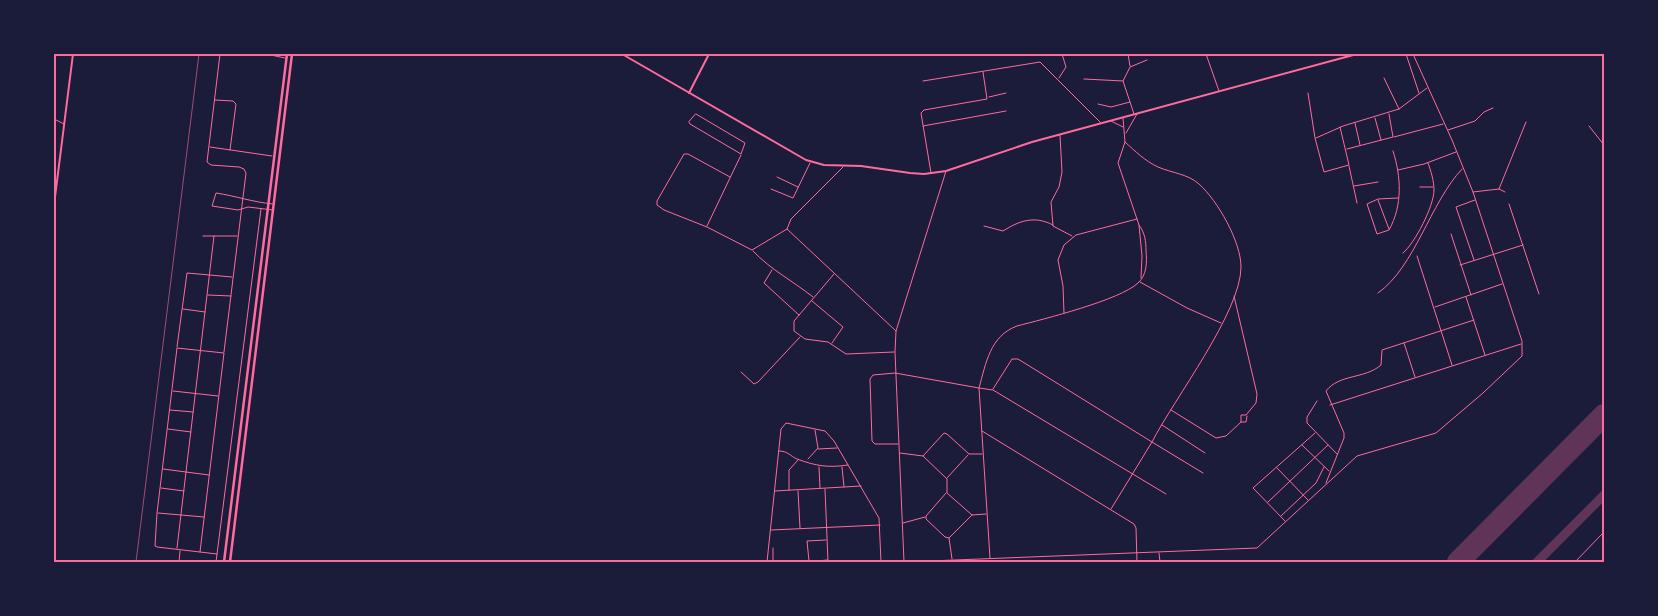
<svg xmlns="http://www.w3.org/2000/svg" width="1658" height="616" viewBox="0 0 1658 616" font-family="Ubuntu,sans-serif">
<rect width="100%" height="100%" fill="#1b1b3a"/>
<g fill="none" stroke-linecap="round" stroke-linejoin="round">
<path stroke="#603358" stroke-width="9" d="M1537,562L1604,495"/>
<path stroke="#603358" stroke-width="22" d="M1458,562L1604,415"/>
<path stroke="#ff6b9d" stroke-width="1" d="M220,54L207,162L211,165L239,167L244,169L246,173L224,352
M266,54L285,58
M1040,54V55
M1128,54L1130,66
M1206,54L1219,91
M1406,54L1419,93
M1059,78L1066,67L1062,54
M1384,78L1399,109
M1084,79L1123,81
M923,81L1040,62L1101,123
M1308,93L1315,138L1324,172L1349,165L1340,127
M989,97L1006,93
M215,100L233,101L236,104L230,150
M1098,104L1111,107L1130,102
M696,114L745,143L741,154L690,124L689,122Z
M1134,114L1123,81L1130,67L1147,60
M1123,118L1125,142L1118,163L1139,225L1142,256L1141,278
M1375,118L1381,140
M54,119L64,124
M1111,121L1123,127
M1355,123L1360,145
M923,126L1006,111
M1589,126L1604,145
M1448,130L1475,121L1484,112L1493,108
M1126,133L1137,114
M1060,135L1062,172L1059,187L1051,202L1053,226L1072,236
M1394,137L1443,124
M1316,138L1343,126L1399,109L1427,88
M1125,142C1135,151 1145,161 1158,167C1172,173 1188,174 1199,184C1218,201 1241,242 1241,267C1241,312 1174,399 1152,442L1203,473
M210,147L272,156
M1347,149L1393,137L1389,114
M1393,151C1401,176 1403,205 1389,230L1377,234L1367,204L1378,199L1398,198
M1349,166L1357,203
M843,167L791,219L787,229L896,331
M1398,170L1424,164L1456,152
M946,171L896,331L895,352L904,562L1257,548L1357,456L1436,433L1483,393L1522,356V341L1473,192L1452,140L1413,54
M931,173L921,113L924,110L987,99L983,72
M730,177L688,154H684L657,201V205L664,210L707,227L752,250L787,229
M777,177L798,187
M1354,186L1378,182
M1420,187H1433
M771,189L793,198L810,163
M1499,189L1526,122
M1473,192L1499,189L1505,192
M1378,200L1389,229
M273,204C252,202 236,196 216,193L212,206L238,210L248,207L273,210
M1509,204L1539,294
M707,226L741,155
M984,226L1003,231C1019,221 1034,215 1053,225
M1451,234L1471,295
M203,236H237
M753,251C771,270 793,281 813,297
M1403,253C1415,243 1434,206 1434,190C1434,181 1431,171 1428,163
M1417,256L1452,365
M1474,260L1456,207L1475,200
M1460,265L1523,245
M772,270L764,283L799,315
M834,274L794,321V331L805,339L828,342L846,354L894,352
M1140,282L1187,308L1221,323
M1378,293C1415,267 1430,203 1462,169
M208,295L231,296
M1234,296L1257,394L1256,403L1246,415H1241V422
M1466,297L1485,355
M812,301L843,327L832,343
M1435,307L1502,284
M183,309L205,312
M1064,313L1063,286L1058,260L1064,245L1076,235L1137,219
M1404,343L1415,377
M177,347L187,273L232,277
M741,372L754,384L758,382L800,337
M993,389L1012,359H1018L1152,442L1111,509
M173,391L218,396
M1317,401L1307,417V423L1337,454
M1330,405L1521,344
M170,410L193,412
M1171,410L1216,438L1226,436L1241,422H1246L1247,416
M1162,425L1205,453
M168,429L191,432
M982,431L1134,524L1136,528L1137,562
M898,444H875L872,441L870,379L873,375L895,373L979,388C986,363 990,336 1017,326C1044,319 1120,300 1138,283C1147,275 1147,262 1146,251C1146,241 1145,233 1139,225
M1302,445L1329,471
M818,449L837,448
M779,451C788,451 790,456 797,459C816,466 828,468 848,465
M900,453L923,456
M982,454H969L947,434L944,433L923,456L947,479V493L972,515L986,514
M808,459L818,448L815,430
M819,467L820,488
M842,467L844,487
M1277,468L1308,500
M163,469L209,475
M947,478L968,455
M1326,483L1344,438V433L1326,391C1339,374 1365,379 1381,365L1382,350L1474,320
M161,488L184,491
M825,489L828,562
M789,490V470L798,460
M775,491L861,486
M798,491L800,528
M946,493L926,516V519L945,537L949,538L972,515
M1268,502L1328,445
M158,513L204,517
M1281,516L1316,483L1324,467
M1285,521L1253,488L1315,433
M903,523L925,517
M771,530L880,525
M949,538L952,559
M177,548L214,236
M773,548V561
M200,552L224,353L177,348L157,513L155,546L157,547L217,554
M1159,553L1160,562
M990,558L979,388L993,390L1166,494
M809,561L807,541L826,540
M179,562L180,551
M216,562L261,209
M767,562L781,429L786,423L825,431L834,441L879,518L881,562
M808,562L827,560
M1575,562L1604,532"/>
<path stroke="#ff6b9d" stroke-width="2" d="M622,54L806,160L824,165L861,166L910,173L924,174L946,171L1032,142L1357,54
M689,93L709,54
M54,205L73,54"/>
<path stroke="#ff6b9d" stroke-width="2.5" d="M224,562L287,54
M230,562L292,54"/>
<path stroke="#a44b75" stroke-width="1" d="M136,562L199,54"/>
</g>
<rect width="1658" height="616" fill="none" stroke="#1b1b3a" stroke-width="110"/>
<rect x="55" y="55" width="1548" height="506" fill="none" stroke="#ff6b9d" stroke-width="2"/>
</svg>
